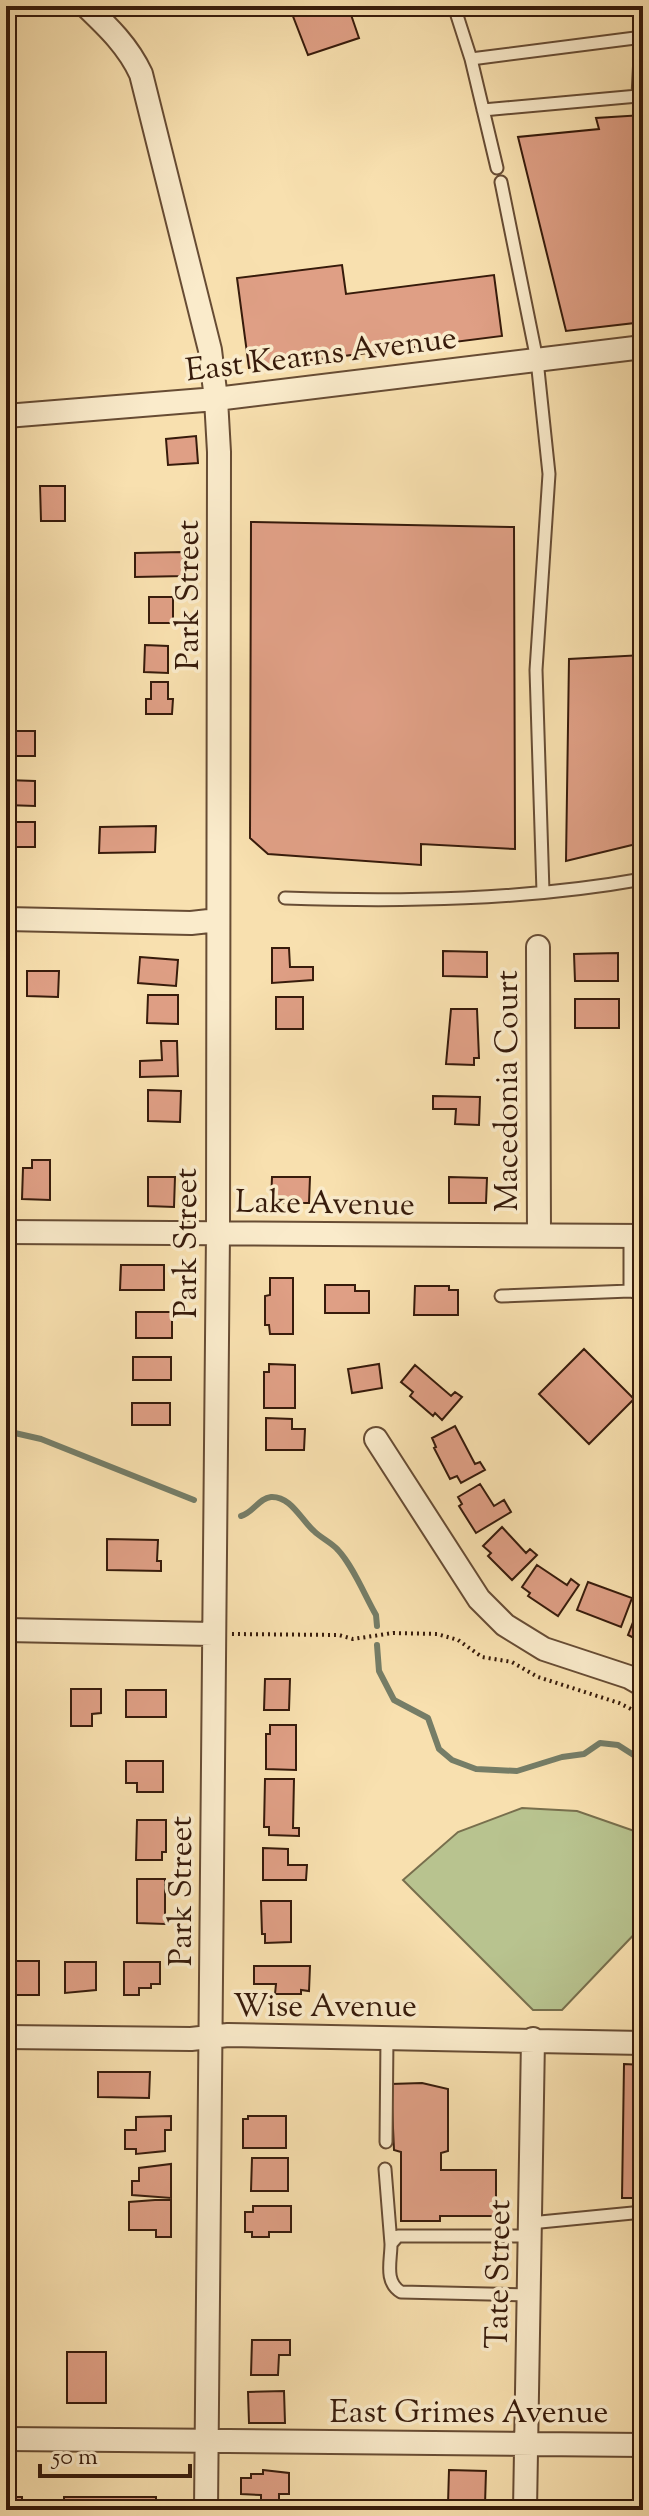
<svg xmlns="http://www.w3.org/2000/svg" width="649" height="2516" viewBox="0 0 649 2516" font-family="'Sorts Mill Goudy',serif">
<rect width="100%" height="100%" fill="#f8e0af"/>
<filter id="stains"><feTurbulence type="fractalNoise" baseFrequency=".0025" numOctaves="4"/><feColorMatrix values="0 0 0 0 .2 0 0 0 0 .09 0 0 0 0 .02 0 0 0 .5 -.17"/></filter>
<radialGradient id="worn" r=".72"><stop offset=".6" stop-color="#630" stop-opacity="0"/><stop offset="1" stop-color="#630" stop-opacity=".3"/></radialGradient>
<path fill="#b8c38f" stroke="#786f4d" stroke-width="2" d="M522,1808L577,1811L643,1834V1925L562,2010H533L403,1880L458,1832Z"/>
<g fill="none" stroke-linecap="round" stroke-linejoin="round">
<path stroke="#757d67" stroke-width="6" d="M6,1431L41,1439L194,1500
M241,1516C253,1513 259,1498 271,1497C291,1496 301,1520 314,1531C321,1538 332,1543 338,1550C353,1566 365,1596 376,1615L377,1626
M377,1645L379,1671L394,1700L428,1718L439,1749L452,1760L476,1769L517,1771L562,1757L584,1754L600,1743L618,1745L643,1761"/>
</g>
<path fill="#df9f85" stroke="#371b0b" stroke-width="2" d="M289,6H348L359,38L308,55Z
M643,115V322L566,331L518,137L599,129L596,118Z
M342,265L346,294L494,275L502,336L249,368L237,278Z
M196,436L198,463L168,465L166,439Z
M40,486H65V521H41Z
M251,522L514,527L515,849L421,844V865L268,854L250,838Z
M183,552L184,576L135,577V553Z
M149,597H173V623H149Z
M6,645H11L10,671H6Z
M145,645L168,646V673L144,672Z
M643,655V840L632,845L566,861L569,659Z
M151,682H168V699H173L172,714H146V699H151Z
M6,731H35V756H6Z
M6,780L35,781V806L6,805Z
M6,822H35V847H6Z
M156,826L155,852L99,853L100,827Z
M272,948H289L290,967H313V980L272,983Z
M443,951L487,952V977L443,976Z
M618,953V981H575L574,954Z
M140,957L178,960L176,986L138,983Z
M27,971H59L58,997L27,996Z
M148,995H178V1024L147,1023Z
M276,997H303V1029H276Z
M575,999H619V1028H575Z
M451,1009H477L479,1058H474V1065L446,1064Z
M161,1041H177L178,1076L140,1077V1061L162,1060Z
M148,1090L181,1091L180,1122L148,1121Z
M433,1096L480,1097L479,1125L455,1124L456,1109H433Z
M6,1125H11L10,1170H6Z
M32,1160H50V1200L22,1199L23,1168H32Z
M148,1177H175L174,1207L148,1206Z
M272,1177H310L309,1203H271Z
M449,1177L487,1178L486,1203H449Z
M121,1265H164V1290H120Z
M270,1278H293V1334H270L269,1325H265V1296L270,1295Z
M325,1285H355V1291H369V1313H325Z
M415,1286H449V1290H458V1315H414Z
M136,1312H172V1338H136Z
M584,1349L634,1399L589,1444L539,1394Z
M133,1357H171V1380H133Z
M269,1364L295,1365V1408H264V1372H269Z
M379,1364L382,1388L352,1393L348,1369Z
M415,1365L451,1396L455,1392L462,1397L442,1420L435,1413L433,1416L410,1396L413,1392L401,1382Z
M639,1402H643V1494H639Z
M132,1403H170V1425H132Z
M266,1418L292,1419V1429H305L304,1450H266Z
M455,1426L475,1464L480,1462L485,1470L461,1483L457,1476L450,1479L434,1448L436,1447L432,1438Z
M480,1484L494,1506L504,1500L511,1512L476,1533L459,1506L462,1504L458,1497Z
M502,1527L526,1553L530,1549L537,1555L512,1580L488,1556L491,1553L483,1546Z
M107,1539L158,1540L157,1561H161V1571L107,1570Z
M537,1565L567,1585L571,1579L579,1585L558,1616L528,1596L530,1593L522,1587Z
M588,1582L632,1598L621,1627L577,1610Z
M637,1612L643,1614V1646L634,1642L636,1639L628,1635Z
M265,1679H290L289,1710H264Z
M71,1689H101V1713L92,1714V1726H71Z
M126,1690H166V1717H126Z
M270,1725H296V1770L266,1769V1734H270Z
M126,1761H163V1792H137V1783H126Z
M265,1779H294L293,1828H299V1836L269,1835V1827H264Z
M137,1820H166V1852H162V1860H136Z
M263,1848L288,1849V1865H307L306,1880H263Z
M137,1879H165V1924L137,1923Z
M261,1901H291V1942L265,1943V1934H262Z
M16,1961H39V1995H16Z
M65,1962H96V1990L65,1993Z
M124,1962H160V1984H151V1988H139V1995H124Z
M254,1966H310L309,1991L301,1990V1994H275L276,1984H254Z
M624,2064L643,2065V2198H622Z
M98,2072H150L149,2098L98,2097Z
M422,2083L448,2089V2151L441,2153V2170H496V2216H440V2221H401V2152L394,2150L391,2084Z
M171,2116V2130H165V2151L136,2154V2149H125V2130H136V2117Z
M248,2116H286V2148H243V2119H248Z
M252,2158H288V2191H251Z
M171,2164V2198L132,2195V2181H139V2168Z
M155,2200H171V2237H156V2230H129V2202Z
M253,2206H291V2232H269V2237H252V2232H245V2212H253Z
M252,2340H290V2355H279L278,2375H251Z
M67,2352H106V2403H67Z
M284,2391L285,2423H249L248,2392Z
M263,2470L289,2473V2494H279V2506H261V2495L241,2494V2478H251V2474H263Z
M449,2470L486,2471L485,2505L448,2504Z
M6,2497H22V2510H6Z
M64,2497H156V2510H64Z"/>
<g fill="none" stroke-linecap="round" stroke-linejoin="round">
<g stroke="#674c34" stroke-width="15">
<path id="lane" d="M454,6L471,59L643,37
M471,59L497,168
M483,110L638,96L641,37
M501,182L537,360L549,474L536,670L543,892
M285,898C404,902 526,900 643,879
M630,1236V1291L643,1294
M501,1296L630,1291
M386,2142L387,2037
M385,2169L391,2244
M530,2223L643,2212
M529,2295L401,2292C384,2282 391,2261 391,2244L398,2236H529"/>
</g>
<g stroke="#674c34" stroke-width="26">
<path id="street" d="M86,6C108,27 128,46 141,74L210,350L216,399L219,452L218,1233L206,2510
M6,416L216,399L643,347
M6,919L191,923L218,920
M538,947L539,1234
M6,1232L643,1236
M376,1439L479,1599L505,1625L544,1649L629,1677L643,1685
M6,1630L213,1634
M6,2037L191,2039L228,2035L643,2043
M6,2439L643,2445
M525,2510L533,2039"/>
</g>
<path stroke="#371b0b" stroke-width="4" stroke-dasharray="2 4" stroke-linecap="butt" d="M232,1634L339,1635L353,1639L393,1633L437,1634L458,1640L482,1657L512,1662L538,1677L619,1703L643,1715"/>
<use href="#lane" stroke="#faebcb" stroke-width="11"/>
<use href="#street" stroke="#faebcb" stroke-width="22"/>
</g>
<g text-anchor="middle" stroke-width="7" stroke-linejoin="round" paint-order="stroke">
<g font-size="32" fill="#371b0b" stroke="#faebcb">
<text transform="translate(321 353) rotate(-7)" y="11">East Kearns Avenue</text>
<text transform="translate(187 595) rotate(-90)" y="11">Park Street</text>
<text transform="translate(506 1091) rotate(-90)" y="11">Macedonia Court</text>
<text transform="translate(325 1202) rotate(1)" y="11">Lake Avenue</text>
<text transform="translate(185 1243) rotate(-90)" y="11">Park Street</text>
<text transform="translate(180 1891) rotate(-90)" y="11">Park Street</text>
<text x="325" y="2016">Wise Avenue</text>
<text transform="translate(497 2274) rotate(-89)" y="11">Tate Street</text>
<text x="469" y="2422">East Grimes Avenue</text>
</g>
</g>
<rect width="649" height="2516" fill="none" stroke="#f8e0af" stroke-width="32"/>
<rect x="8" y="8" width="633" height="2500" fill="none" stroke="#371b0b" stroke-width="4"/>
<rect x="16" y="16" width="617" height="2484" fill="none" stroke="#371b0b" stroke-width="2"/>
<path d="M40 2464v12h150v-12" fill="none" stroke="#371b0b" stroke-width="4"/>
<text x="52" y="2464" font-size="24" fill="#371b0b" stroke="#faebcb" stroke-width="6" paint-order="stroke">50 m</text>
<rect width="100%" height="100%" filter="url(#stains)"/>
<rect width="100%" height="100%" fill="url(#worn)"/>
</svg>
